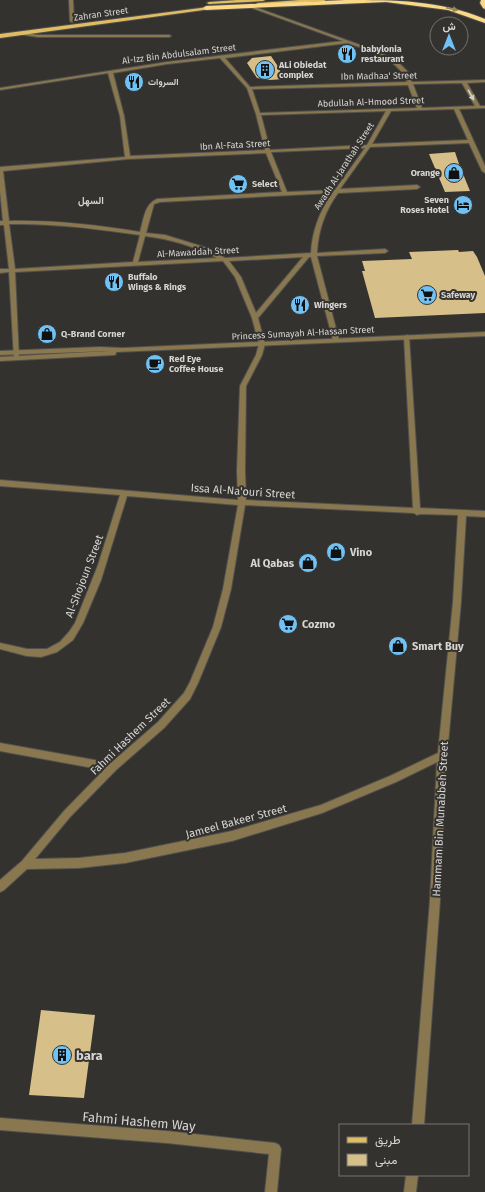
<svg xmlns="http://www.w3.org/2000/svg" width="485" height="1192" viewBox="0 0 485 1192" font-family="'Fira Sans',Vazirmatn,sans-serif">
<rect width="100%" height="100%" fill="#34322f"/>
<path fill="#d6bf89" d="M271,56L277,65L284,79L270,80L257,78L247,63L252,58Z
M455,152L459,164L470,191L445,192L429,154Z
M458,250L459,252L473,251L477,257L485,276V313L375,318L362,271H365L362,261L412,259L409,252Z
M41,1010L95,1015L84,1098L29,1095Z"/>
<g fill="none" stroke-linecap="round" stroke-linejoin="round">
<g stroke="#51504d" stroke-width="2">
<path id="minor" d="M69,0H73L74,21L72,22L70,21Z
M252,6L374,50L397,61L408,72L412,82L485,80V82L467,83L480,106H485V108L459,109L485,166V173L482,171L469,143L370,147L340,189L417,185L420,187L417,189L338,193C325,211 318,230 317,253L385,249L388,251L385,253L317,256L339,340L336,342L333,340L311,257H309L258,318L265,344L262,355L246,386L245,471L246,500L413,508L404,337L407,335L409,336L420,508L485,511V517L466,516L461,602L447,755L440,900L424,1125H412L430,900L437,762L396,782L322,813L232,841L125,863L79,868L27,869L4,890L0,892V880L22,861L64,811L104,770L0,751V743L111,763L158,722L184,693L190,682L213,627L223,589L238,505L127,496L101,580L83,623L73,640L57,652L41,657L27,656L0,649V643L27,649H47L60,642L69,632L75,623L98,565L120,495L0,486V480L238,500L237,471L240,386L256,355L259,344L252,318L235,277L223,261L15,272L19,358L16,360L14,359L9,272L0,273V269H9L4,225H0V221H3L0,191V167L125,157L120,116L108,73L0,90V88L167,62L343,41L252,8ZM348,43C370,51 398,58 407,82L250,87L225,58ZM220,58L247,88L256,114L265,150L130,156L124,116L113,73L167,64ZM462,83L475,106L422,108L413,84ZM408,85L417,108L260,113L252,89ZM454,109L468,140L372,144L391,111ZM386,111L367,145L270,150L261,115ZM365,148L335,190L287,192L271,152ZM266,153L282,192L157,199C144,205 144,219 140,232C97,225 53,220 9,221L3,171L128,159ZM332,193C320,211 312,231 311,253L225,258L204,247L165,235L146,233L154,204L160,202ZM9,224C53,223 97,229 140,235L133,262L15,269ZM145,236C170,239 194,246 217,258L138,262ZM303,257L256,313L241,277L229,261ZM245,505L414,513L417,515L420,514L458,515L453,602L438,753L390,776L321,805L232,831L125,853L79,858L35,859L70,817L116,770L164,728L190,699L198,683L221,627L231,589Z
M19,32L38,35H169L171,36L169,37H38L18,34Z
M0,1118L167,1131L275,1143L279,1145L281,1149L277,1192H265L269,1154L167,1143L0,1130Z
M406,1175H418L416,1192H404Z"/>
</g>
<g stroke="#51504d" stroke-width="2">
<path id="tertiary" d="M485,332V336L116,352V354L114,355L0,361V357L109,351L0,355V351L100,347L123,348Z"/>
</g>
<g stroke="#51504d" stroke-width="2">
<path id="primary" d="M237,0H265L263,1L209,4L207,3L209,2Z
M300,0H326L324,1L258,5L256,4L258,3Z
M216,6L218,8L0,38V34Z"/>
</g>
<g stroke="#51504d" stroke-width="2">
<path id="motorway" d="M346,0C394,0 440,0 485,19V23L448,10L386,2L206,10L203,8L206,6Z
M481,0H485V9L483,8L480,3Z"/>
</g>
<use href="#minor" fill="#89784f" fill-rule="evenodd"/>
<use href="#tertiary" fill="#89784f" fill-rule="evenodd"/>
<use href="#primary" fill="#e0bc63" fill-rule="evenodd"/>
<use href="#motorway" fill="#fbd886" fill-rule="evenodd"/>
</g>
<defs><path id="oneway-solid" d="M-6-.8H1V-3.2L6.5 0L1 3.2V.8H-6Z"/></defs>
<use fill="#98855a" href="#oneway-solid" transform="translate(452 9) rotate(13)"/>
<use fill="#cfcdc7" href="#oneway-solid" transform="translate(471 95) rotate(61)"/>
<defs>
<g id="restaurant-disc" transform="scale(1)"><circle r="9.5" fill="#70c2f4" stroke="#34322f"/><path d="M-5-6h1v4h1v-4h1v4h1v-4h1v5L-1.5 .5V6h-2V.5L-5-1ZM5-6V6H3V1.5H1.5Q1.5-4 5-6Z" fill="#111"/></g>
<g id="building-disc" transform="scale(1)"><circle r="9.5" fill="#70c2f4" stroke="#34322f"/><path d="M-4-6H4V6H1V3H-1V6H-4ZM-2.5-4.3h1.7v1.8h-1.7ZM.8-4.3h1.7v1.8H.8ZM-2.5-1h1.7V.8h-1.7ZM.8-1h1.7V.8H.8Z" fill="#111"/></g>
<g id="shop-disc" transform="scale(1)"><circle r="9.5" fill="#70c2f4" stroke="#34322f"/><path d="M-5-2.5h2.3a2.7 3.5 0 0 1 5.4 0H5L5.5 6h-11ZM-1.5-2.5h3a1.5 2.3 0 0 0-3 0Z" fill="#111"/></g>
<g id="supermarket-disc" transform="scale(1)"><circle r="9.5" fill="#70c2f4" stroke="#34322f"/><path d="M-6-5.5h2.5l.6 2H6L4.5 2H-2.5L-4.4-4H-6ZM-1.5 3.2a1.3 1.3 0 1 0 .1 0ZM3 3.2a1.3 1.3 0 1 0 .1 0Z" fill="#111"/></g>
<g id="hotel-disc" transform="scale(1)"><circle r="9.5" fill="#70c2f4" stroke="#34322f"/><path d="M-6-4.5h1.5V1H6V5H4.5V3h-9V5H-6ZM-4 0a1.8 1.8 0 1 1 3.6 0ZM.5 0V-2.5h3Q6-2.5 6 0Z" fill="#111"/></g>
<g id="cafe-disc" transform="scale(1)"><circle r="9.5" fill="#70c2f4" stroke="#34322f"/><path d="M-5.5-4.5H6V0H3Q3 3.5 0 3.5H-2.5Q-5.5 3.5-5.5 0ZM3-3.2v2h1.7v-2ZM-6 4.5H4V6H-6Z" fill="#111"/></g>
</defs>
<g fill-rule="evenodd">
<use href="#restaurant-disc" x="347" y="54"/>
<use href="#building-disc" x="265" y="70"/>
<use href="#restaurant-disc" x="134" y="82"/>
<use href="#shop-disc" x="454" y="173"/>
<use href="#supermarket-disc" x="238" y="184"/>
<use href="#hotel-disc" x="463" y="205"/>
<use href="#restaurant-disc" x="114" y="282"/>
<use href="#supermarket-disc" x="427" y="295"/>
<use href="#restaurant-disc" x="300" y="305"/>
<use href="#shop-disc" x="47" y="334"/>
<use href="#cafe-disc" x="155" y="364"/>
<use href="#shop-disc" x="336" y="552"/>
<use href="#shop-disc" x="308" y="563"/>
<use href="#supermarket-disc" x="288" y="624"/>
<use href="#shop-disc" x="398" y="646"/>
<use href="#building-disc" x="62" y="1055"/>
</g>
<g text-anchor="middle" stroke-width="4" stroke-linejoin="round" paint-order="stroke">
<g font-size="9" fill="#d7d6d4" stroke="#34322f">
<text transform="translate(101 14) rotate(-8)" y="3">Zahran Street</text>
<text transform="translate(179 54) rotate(-7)" y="3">Al-Izz Bin Abdulsalam Street</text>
<text transform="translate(379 76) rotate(-1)" y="3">Ibn Madhaa' Street</text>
<text transform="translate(371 102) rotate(-2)" y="3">Abdullah Al-Hmood Street</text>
<text transform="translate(235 145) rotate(-3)" y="3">Ibn Al-Fata Street</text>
<text transform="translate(344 166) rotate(-57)" y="3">Awadh Al-Jarathah Street</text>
<text transform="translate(198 252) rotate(-3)" y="3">Al-Mawaddah Street</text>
<text transform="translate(303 333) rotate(-3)" y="3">Princess Sumayah Al-Hassan Street</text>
</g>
<g font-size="9" font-weight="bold" fill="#d7d6d4" stroke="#34322f" text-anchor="start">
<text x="361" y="52">babylonia<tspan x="361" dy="10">restaurant</tspan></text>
<text x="279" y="68">ALi Obiedat<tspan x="279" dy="10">complex</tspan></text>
<text x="148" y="85">السروات</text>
<text x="440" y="176" text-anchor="end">Orange</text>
<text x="252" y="187">Select</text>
<text x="449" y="203" text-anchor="end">Seven<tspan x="449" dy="10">Roses Hotel</tspan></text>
<text x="128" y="280">Buffalo<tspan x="128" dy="10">Wings &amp; Rings</tspan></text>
<text x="441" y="298">Safeway</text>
<text x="314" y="308">Wingers</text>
<text x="61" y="337">Q-Brand Corner</text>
<text x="169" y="362">Red Eye<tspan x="169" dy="10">Coffee House</tspan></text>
</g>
<g font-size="10" font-weight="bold" fill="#d7d6d4" stroke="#34322f">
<text x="91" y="204">السهل</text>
</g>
<g font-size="11" fill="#d7d6d4" stroke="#34322f">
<text transform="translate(243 491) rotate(4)" y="4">Issa Al-Na'ouri Street</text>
<text transform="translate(84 576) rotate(-69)" y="4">Al-Shojoun Street</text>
<text transform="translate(130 736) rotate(-44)" y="4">Fahmi Hashem Street</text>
<text transform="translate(440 819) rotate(-87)" y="4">Hammam Bin Munabbeh Street</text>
<text transform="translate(236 821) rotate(-15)" y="4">Jameel Bakeer Street</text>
</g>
<g font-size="11" font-weight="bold" fill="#d7d6d4" stroke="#34322f" text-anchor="start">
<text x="350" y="556">Vino</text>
<text x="294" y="567" text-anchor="end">Al Qabas</text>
<text x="302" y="628">Cozmo</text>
<text x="412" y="650">Smart Buy</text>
</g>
<g font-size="13" font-weight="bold" fill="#d7d6d4" stroke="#34322f" text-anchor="start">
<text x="76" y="1060">bara</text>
</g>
<g font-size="13" fill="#d7d6d4" stroke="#34322f">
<text transform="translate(139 1121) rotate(5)" y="5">Fahmi Hashem Way</text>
</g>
</g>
<rect x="339" y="1124" width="130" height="52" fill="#34322f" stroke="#757471"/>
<rect x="347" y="1137" width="20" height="6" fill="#e0bc63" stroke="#757471"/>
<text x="375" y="1144" font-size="12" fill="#d7d6d4">طريق</text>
<rect x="347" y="1154" width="20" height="12" fill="#d6bf89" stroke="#757471"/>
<text x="375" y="1164" font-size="12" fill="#d7d6d4">مبنى</text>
<g transform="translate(449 36)"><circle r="19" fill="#34322f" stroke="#757471"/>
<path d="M0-3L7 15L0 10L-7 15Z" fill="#70c2f4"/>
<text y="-6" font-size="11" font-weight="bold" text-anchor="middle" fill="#d7d6d4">ش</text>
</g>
</svg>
